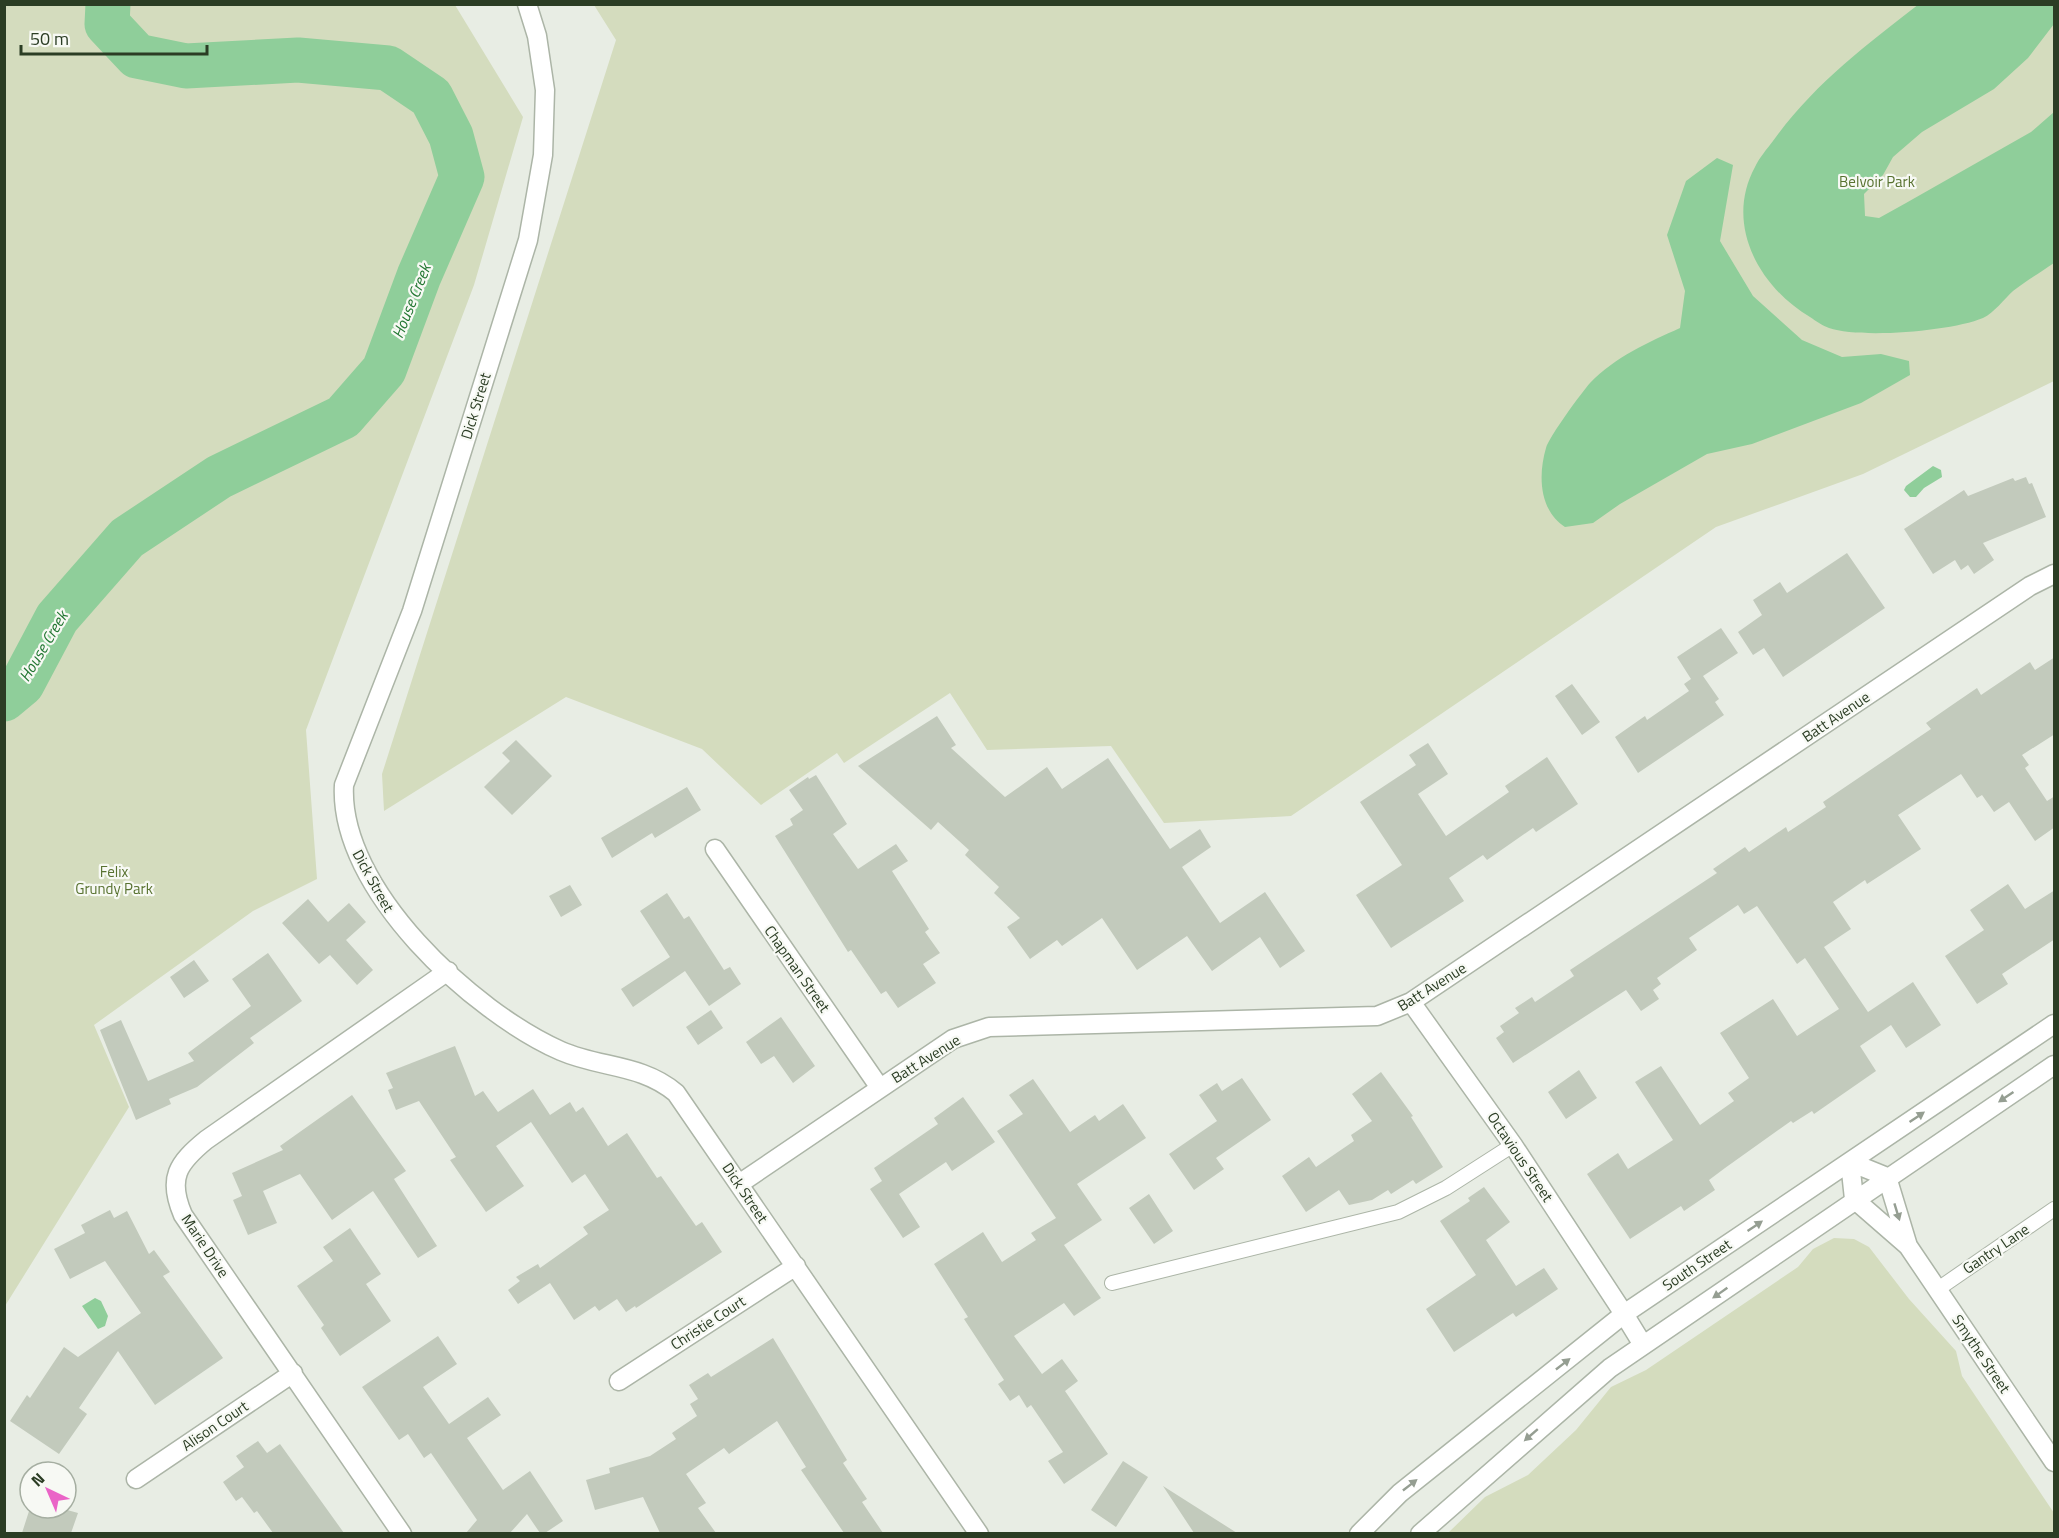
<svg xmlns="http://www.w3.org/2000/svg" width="2059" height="1538" viewBox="0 0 2059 1538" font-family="'Titillium Web',sans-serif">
<rect width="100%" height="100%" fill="#e8ede4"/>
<path fill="#d4dcbe" d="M5,4L455,5L523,117L474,285L306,730L317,879L253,911L94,1025L129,1107L5,1306Z
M594,5H2054V381L1863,474L1716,527L1291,816L1164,823L1111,746L987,750L950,693L844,763L837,753L761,805L702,749L566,697L384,811L382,774L616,40Z
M1834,1238L1854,1239L1869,1247L1909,1299L1956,1351L1962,1376L2054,1513V1533H1448L1485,1497L1528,1475L1576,1430L1611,1387L1646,1370L1798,1267L1813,1249Z"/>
<path fill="#8fce9a" d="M1919,4L2054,5V24L2028,58L1994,89L1922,132L1893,157L1883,175L1864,194L1865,216L1879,218L1906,203L2031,132L2054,112V263C2041,272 2026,281 2013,291C2004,299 1994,313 1983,318C1952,331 1861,339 1829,328C1823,326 1816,321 1810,317C1759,287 1724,224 1755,167C1759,158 1767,149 1773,141C1813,85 1865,46 1919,4Z
M1717,158L1733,165L1720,241L1753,296L1802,340L1842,357L1881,354L1909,361L1910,375L1861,403L1752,444L1707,454L1620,504L1593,523L1565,527C1539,510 1538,475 1546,448C1549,437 1582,392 1590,383C1615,357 1649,342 1680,328L1685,291L1667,235L1686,181Z
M1933,466L1941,470L1942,477L1924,488L1916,497H1910L1904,490L1906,486Z
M95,1298L101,1301L108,1316L105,1326L98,1329L82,1306Z"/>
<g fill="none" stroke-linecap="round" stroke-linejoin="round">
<path stroke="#8fce9a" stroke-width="45" d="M4,699L22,684L57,618L127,538L219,477L343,417L384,370L419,276L462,177L451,136L431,97L388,68L298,60L186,66L137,56L107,24L108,4"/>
</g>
<path fill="#c2cabc" d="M2026,477L2029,484L2032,483L2046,517L1983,543L1994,560L1974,574L1968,565L1961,570L1955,560L1933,574L1904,529L1964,490L1968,496L2013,478L2015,481Z
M1847,553L1885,608L1783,677L1764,648L1753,655L1738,632L1762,615L1753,600L1780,582L1787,593Z
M1721,628L1738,653L1703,676L1719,699L1715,702L1724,715L1638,773L1615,737L1645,716L1647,720L1689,691L1684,684L1691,679L1677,657Z
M2055,657V734L2022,755L2029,765L2025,768L2047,801L2055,796V827L2035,841L2009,802L1994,812L1982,795L1977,798L1961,774L1898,815L1921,849L1867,884L1865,880L1833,902L1851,929L1824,947L1868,1012L1913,982L1941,1025L1906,1048L1891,1025L1860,1046L1876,1071L1814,1114L1812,1111L1793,1123L1791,1121L1725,1168L1709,1180L1715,1190L1684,1211L1681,1206L1630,1239L1587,1174L1618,1153L1628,1169L1673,1140L1635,1082L1661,1066L1700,1125L1734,1101L1728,1093L1749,1078L1720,1033L1773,999L1797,1036L1839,1009L1805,958L1797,964L1757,906L1744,914L1738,905L1689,938L1697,950L1657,978L1661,984L1653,990L1659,999L1641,1011L1626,990L1513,1063L1496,1038L1504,1032L1500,1026L1519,1013L1515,1008L1532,997L1535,1002L1574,976L1570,970L1717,873L1713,869L1745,847L1749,852L1786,827L1788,832L1826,807L1823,802L1931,729L1926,723L1955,703L1977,688L1981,695L2030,662L2035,670Z
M1572,684L1600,722L1582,735L1555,696Z
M937,716L956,745L951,748L1005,797L1047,767L1062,789L1108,758L1170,849L1200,829L1211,847L1182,867L1220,923L1265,892L1305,951L1280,968L1260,937L1212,971L1187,936L1137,970L1102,918L1062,946L1057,940L1030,959L1007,927L1020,918L994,893L999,887L965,855L969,850L938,822L931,830L858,766Z
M516,740L552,776L512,815L484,787L510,761L502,753Z
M1428,743L1448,774L1418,794L1446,836L1509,792L1505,786L1547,757L1578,804L1536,832L1533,828L1487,860L1483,855L1449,878L1464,901L1391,948L1356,895L1402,865L1360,802L1416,765L1409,755Z
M816,775L847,824L833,834L858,869L896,844L908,861L892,871L929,929L925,932L940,953L923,964L936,983L898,1008L886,991L881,994L851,950L848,952L775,836L793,825L790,819L803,810L789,790L808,777L809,779Z
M687,787L701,810L655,838L652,833L612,858L601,838Z
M2008,884L2025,909L2055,890V939L2002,974L2008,984L1977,1004L1945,956L1984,930L1970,910Z
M570,885L582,905L561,917L549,896Z
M667,893L684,919L689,916L724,970L730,967L741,984L709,1006L685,971L633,1007L621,989L670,957L640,911Z
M308,899L328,922L349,903L366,922L346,940L373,970L357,985L330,955L319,964L282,923Z
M268,953L302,1001L250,1038L254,1043L197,1087L169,1099L171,1104L136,1120L100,1030L121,1020L148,1081L194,1061L188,1053L251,1006L232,979Z
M194,960L209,981L184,998L170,977Z
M711,1010L723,1028L698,1045L686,1027Z
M781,1017L815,1066L793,1083L774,1056L761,1064L746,1042Z
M455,1046L475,1096L483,1091L498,1112L533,1089L550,1115L570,1102L576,1112L583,1107L608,1146L627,1133L657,1178L661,1176L696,1226L702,1222L722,1252L636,1308L635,1306L626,1312L617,1299L599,1311L595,1306L574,1320L550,1283L518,1304L508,1290L520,1281L516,1277L538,1264L540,1268L588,1234L583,1227L609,1210L585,1174L572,1183L531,1122L496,1146L524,1186L486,1212L450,1160L456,1157L419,1101L396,1110L388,1090L393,1088L386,1073Z
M1579,1070L1597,1098L1566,1119L1548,1092Z
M1381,1072L1413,1116L1411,1117L1443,1167L1416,1184L1413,1180L1391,1194L1388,1190L1372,1200L1349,1205L1339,1190L1306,1212L1282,1176L1309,1157L1316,1167L1354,1141L1351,1135L1372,1121L1352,1094Z
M1242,1078L1271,1120L1216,1158L1224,1169L1194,1190L1169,1154L1217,1121L1199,1095L1217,1083L1222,1091Z
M1033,1079L1070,1132L1095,1115L1099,1121L1123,1104L1146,1138L1077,1184L1102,1220L1064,1245L1101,1298L1074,1316L1064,1303L1014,1336L1042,1374L1062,1359L1078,1381L1065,1391L1108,1454L1064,1484L1048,1461L1063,1452L1031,1405L1027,1408L1019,1395L1010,1401L998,1384L1004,1380L964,1319L968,1317L934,1264L983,1232L1002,1262L1036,1240L1031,1233L1056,1218L997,1131L1023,1114L1009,1095Z
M352,1095L406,1171L394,1179L437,1246L418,1258L373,1191L332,1220L300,1174L263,1191L277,1223L248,1235L233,1200L242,1196L232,1173L283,1150L280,1146Z
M963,1097L995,1142L952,1171L946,1162L899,1194L920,1227L903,1238L870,1189L882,1181L874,1168L938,1124L934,1118Z
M1484,1187L1510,1222L1486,1240L1516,1286L1544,1268L1558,1289L1516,1317L1513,1313L1454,1352L1426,1309L1476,1275L1440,1221L1470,1201L1468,1198Z
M1149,1194L1173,1231L1154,1244L1129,1208Z
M110,1210L114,1218L127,1211L149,1254L154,1250L170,1272L163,1276L223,1358L155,1405L118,1351L79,1408L87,1414L59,1454L10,1421L27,1395L30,1398L64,1347L78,1357L141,1313L105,1261L70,1279L54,1249L85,1233L81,1225Z
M350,1228L381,1274L366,1284L391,1321L340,1356L321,1328L324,1325L297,1286L333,1261L323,1247Z
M438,1336L457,1364L423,1387L449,1424L488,1397L501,1415L467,1438L503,1490L530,1471L563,1521L545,1533H540L527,1514L510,1533H466L477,1520L431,1453L424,1458L408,1434L399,1440L362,1387Z
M773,1338L847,1460L843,1463L867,1499L862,1502L883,1533H844L801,1470L806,1467L777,1421L729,1454L724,1448L686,1474L706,1503L698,1508L716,1533H660L643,1497L595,1510L586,1480L610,1473L609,1468L650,1456L676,1439L672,1433L697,1416L690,1404L698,1399L689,1385L708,1373L711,1377Z
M258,1441L267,1453L280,1444L344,1533H273L257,1511L254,1513L242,1497L236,1501L223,1482L244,1467L236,1456Z
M1123,1461L1148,1477L1116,1527L1091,1510Z
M1163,1486L1237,1533H1194Z
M30,1508H60L78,1513L71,1533H22Z"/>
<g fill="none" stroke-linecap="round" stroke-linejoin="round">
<g stroke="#acb5a7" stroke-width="16">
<path id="service" d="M1112,1283L1398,1212L1446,1188L1513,1145
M1938,1289L2054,1209"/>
</g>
<g stroke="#acb5a7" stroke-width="21">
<path id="minor" d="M527,4L537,36L545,90L543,155L528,240L412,611L344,785C338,889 473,1012 561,1051C600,1068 642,1064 676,1093L979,1534
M715,849L880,1088
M1411,1002L1513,1145L1624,1314
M1887,1177L1908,1246
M739,1184L953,1039L989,1027L1377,1016L1411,1002L2030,586L2054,574
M1854,1199L1908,1246L2054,1462
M619,1381L796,1266
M136,1479L293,1373
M402,1534L183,1215C167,1178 178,1163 206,1140L448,971"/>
</g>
<g stroke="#acb5a7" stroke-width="21">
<path id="tertiary" d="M1854,1199L1850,1162L1887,1177
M1624,1314L1643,1345
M1359,1534L1400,1493L1624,1314L2054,1024
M1420,1534L1610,1368L2054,1065"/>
</g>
<use href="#service" stroke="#fff" stroke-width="14"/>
<use href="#minor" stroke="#fff" stroke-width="18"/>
<use href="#tertiary" stroke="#fff" stroke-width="18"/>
</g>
<defs><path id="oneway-solid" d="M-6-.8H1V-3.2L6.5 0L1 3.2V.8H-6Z" transform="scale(1.5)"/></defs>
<g fill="#959e92">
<use href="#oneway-solid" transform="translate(2006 1097) rotate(146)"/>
<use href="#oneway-solid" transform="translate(1917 1117) rotate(-34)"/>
<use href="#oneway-solid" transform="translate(1897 1212) rotate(73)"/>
<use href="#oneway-solid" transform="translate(1755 1226) rotate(-34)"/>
<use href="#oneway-solid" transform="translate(1720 1293) rotate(145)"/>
<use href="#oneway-solid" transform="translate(1563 1364) rotate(-38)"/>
<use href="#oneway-solid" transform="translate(1531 1435) rotate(139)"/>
<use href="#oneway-solid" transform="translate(1410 1485) rotate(-38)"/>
</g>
<g text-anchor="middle" stroke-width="4.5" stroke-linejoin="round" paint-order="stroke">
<g font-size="15" fill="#587230" stroke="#f7f9f4">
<text x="1877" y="187">Belvoir Park</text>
<text x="114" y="877">Felix<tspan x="114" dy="17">Grundy Park</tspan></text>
</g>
<g font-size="15" fill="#2b3d24" stroke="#f7f9f4">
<text transform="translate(476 406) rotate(-73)" y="5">Dick Street</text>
<text transform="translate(1836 717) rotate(-34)" y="5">Batt Avenue</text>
<text transform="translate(373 881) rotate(61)" y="5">Dick Street</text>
<text transform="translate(797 969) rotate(55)" y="5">Chapman Street</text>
<text transform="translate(1432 987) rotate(-32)" y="5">Batt Avenue</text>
<text transform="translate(926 1059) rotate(-32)" y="5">Batt Avenue</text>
<text transform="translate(1520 1157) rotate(56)" y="5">Octavious Street</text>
<text transform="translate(745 1193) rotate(56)" y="5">Dick Street</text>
<text transform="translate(205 1246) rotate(56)" y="5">Marie Drive</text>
<text transform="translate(1996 1249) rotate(-34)" y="5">Gantry Lane</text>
<text transform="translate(1697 1265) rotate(-34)" y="5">South Street</text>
<text transform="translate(708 1323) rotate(-33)" y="5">Christie Court</text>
<text transform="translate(1981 1354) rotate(56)" y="5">Smythe Street</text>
<text transform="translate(215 1426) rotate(-34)" y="5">Alison Court</text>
</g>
<g font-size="16" font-style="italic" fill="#217631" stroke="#f7f9f4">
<text transform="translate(411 301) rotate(-68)" y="6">House Creek</text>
<text transform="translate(43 646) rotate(-59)" y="6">House Creek</text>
</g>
</g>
<rect width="2059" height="1538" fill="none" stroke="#2b3d24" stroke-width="12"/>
<g transform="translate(48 1490) rotate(316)"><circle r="28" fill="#f7f9f4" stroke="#a5aea1" stroke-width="1.5"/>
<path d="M0-4.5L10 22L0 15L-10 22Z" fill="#ea64c7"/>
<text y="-9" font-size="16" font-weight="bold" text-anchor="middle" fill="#2b3d24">N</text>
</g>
<path d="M21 45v9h186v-9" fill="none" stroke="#2b3d24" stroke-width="3"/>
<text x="30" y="45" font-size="18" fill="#2b3d24" stroke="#f7f9f4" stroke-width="4.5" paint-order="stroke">50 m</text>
</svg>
